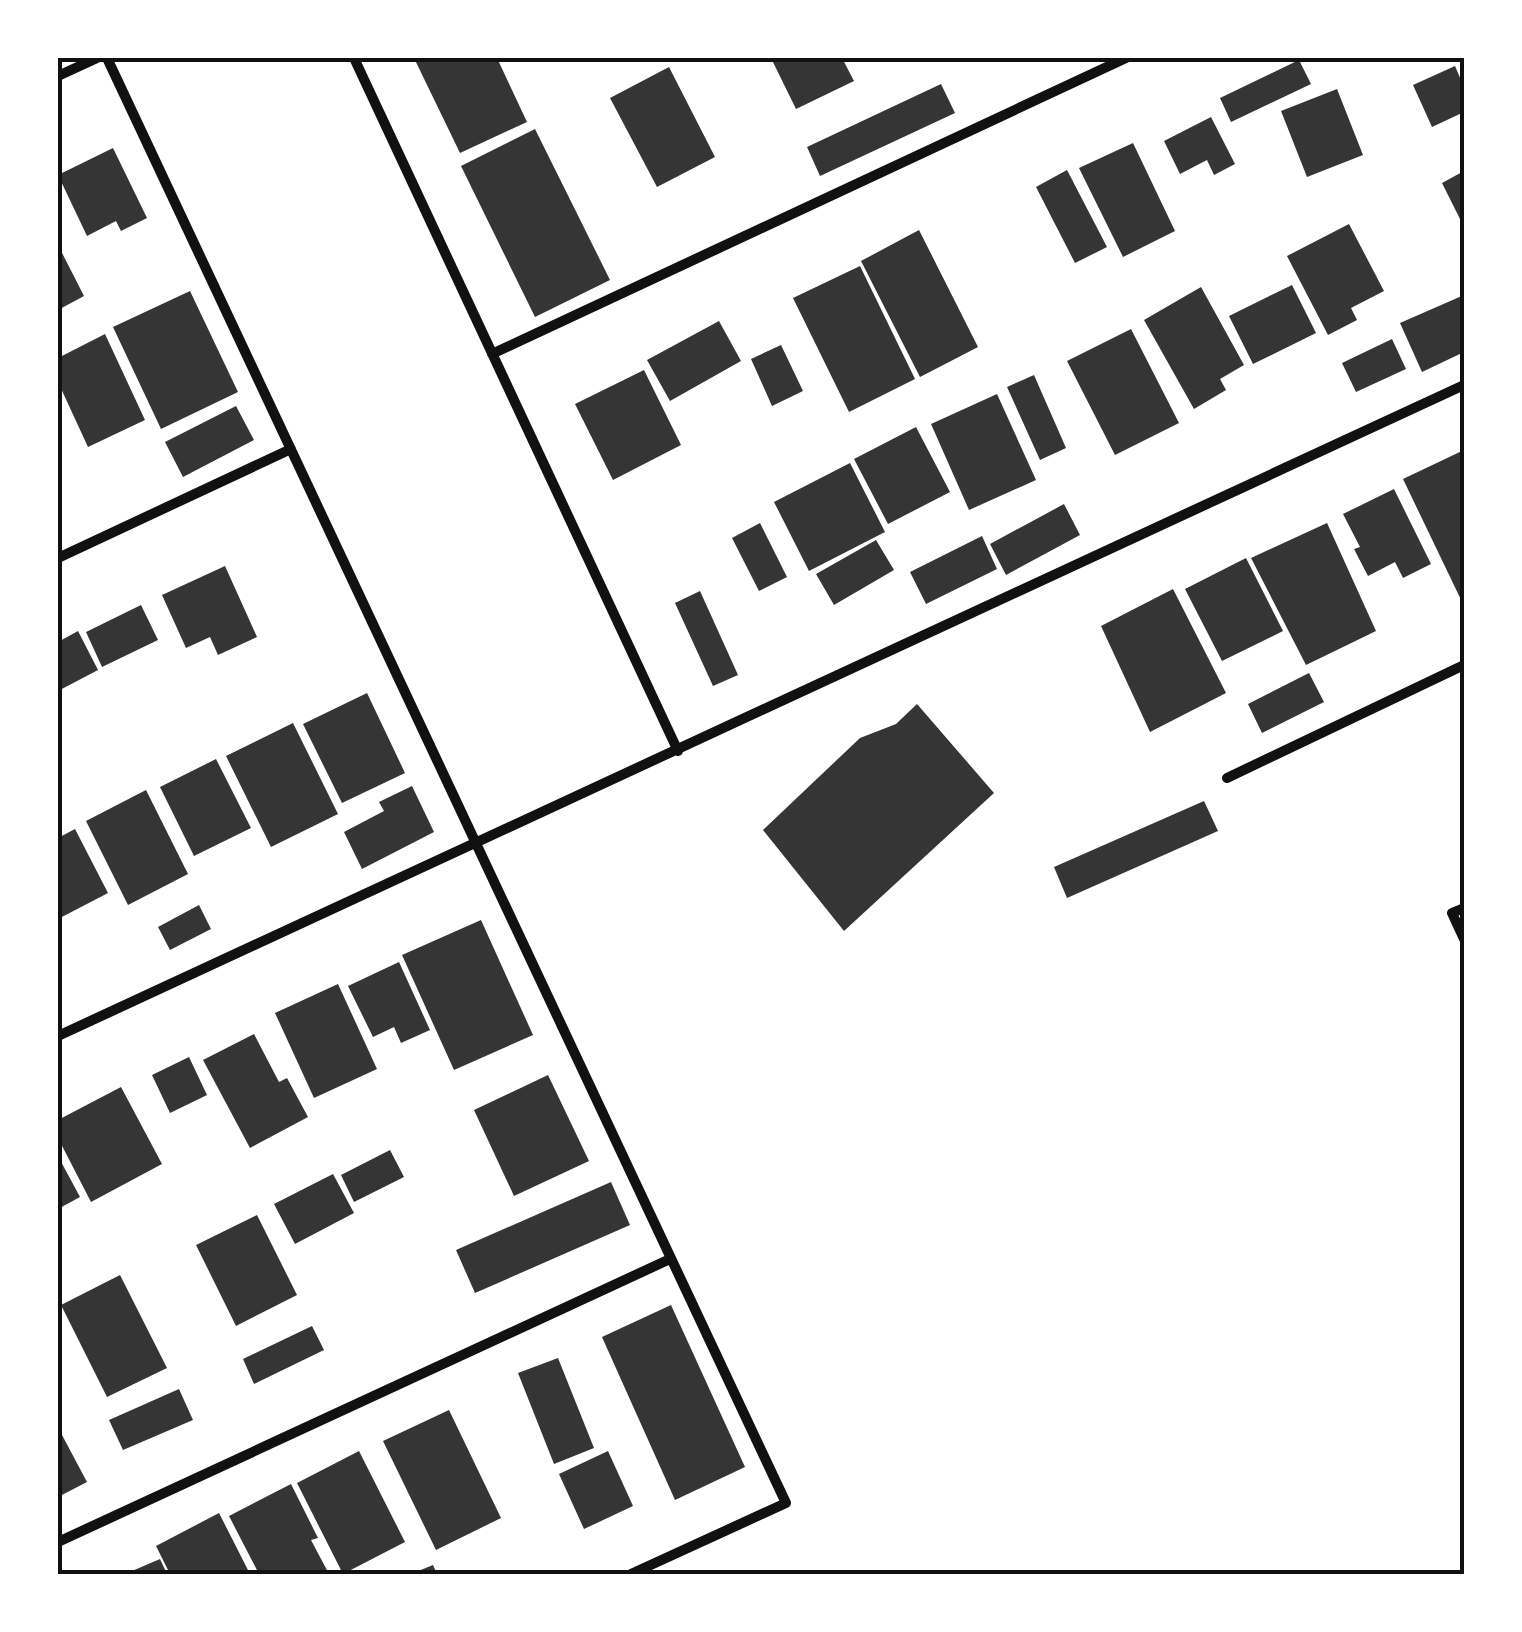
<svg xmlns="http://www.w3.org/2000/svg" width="1522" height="1632" viewBox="0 0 1522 1632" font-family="'Golos Text',sans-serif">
<rect width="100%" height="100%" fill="#fff"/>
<path fill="#353535" d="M414,58H497L527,122L460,153Z
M771,58H842L854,81L796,109Z
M1299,60L1311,84L1231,122L1220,98Z
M1455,66L1464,87V112L1432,127L1413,85Z
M669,67L715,157L657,187L610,98Z
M941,84L955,113L820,176L807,147Z
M1337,89L1363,155L1307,177L1281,111Z
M1211,117L1235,164L1214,175L1207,160L1180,174L1164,141Z
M535,129L610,280L535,317L461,166Z
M1133,143L1175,231L1123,257L1079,168Z
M113,148L147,218L121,231L116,221L87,236L58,175Z
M1067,170L1107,247L1075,263L1036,187Z
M1464,171V227L1442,183Z
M1349,224L1384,291L1351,308L1357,320L1328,335L1287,256Z
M919,230L978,347L920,377L861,261Z
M58,245L84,296L58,310Z
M860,266L915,379L849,412L793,298Z
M1292,285L1316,333L1253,364L1229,316Z
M1201,287L1244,365L1220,379L1226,390L1194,409L1144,320Z
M190,291L238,392L161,429L113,327Z
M1464,295V352L1422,372L1400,323Z
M719,321L741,361L670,401L647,360Z
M1131,329L1179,423L1115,455L1067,361Z
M105,334L145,420L88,447L58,382V358Z
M1392,339L1406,369L1356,392L1342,363Z
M781,345L803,391L772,406L751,359Z
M644,370L681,445L613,480L575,404Z
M1034,375L1066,448L1040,460L1007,387Z
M997,394L1036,480L969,510L931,424Z
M236,406L254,440L183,477L165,442Z
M916,427L950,492L888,524L854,459Z
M1464,450V606L1403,479Z
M850,463L885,532L809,571L774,502Z
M1394,489L1431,564L1403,578L1395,562L1368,576L1354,549L1360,547L1343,514Z
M1064,504L1080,535L1006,575L990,544Z
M760,523L787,577L759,591L732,538Z
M1327,523L1376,631L1306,665L1251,558Z
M982,536L997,569L926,604L910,572Z
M876,540L894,570L834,605L816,574Z
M1246,558L1283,631L1222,661L1185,589Z
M225,566L257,637L218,655L210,637L186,648L162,595Z
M1173,589L1226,693L1150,732L1101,626Z
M700,591L738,675L713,686L675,603Z
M141,605L158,640L102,667L86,632Z
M78,631L98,670L58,691V642Z
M1309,673L1324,702L1262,733L1248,704Z
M367,693L405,773L342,803L303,724Z
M917,704L994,793L844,931L763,830L860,738L896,724Z
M293,723L338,814L271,847L226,756Z
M216,759L251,828L194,856L160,787Z
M412,786L434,832L362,869L344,832L384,811L379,802Z
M146,790L188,874L128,905L86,821Z
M1204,801L1218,831L1067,898L1054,867Z
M75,829L108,893L58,919V838Z
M199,905L211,929L170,950L158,927Z
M481,920L533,1035L454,1070L402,955Z
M399,962L430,1030L401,1043L394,1027L373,1037L348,986Z
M338,984L377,1069L314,1098L275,1013Z
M254,1034L279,1082L287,1078L308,1117L250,1148L203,1060Z
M189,1057L207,1095L170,1113L152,1075Z
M548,1075L589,1161L514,1196L474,1110Z
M121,1087L162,1164L91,1202L58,1138V1120Z
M390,1150L404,1177L354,1202L341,1175Z
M58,1156L80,1197L58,1209Z
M333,1174L354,1213L295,1244L274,1204Z
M611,1182L630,1225L475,1293L456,1250Z
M257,1215L297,1295L236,1326L196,1245Z
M120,1275L167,1368L107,1397L61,1305Z
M671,1305L745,1467L675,1500L602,1337Z
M312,1326L324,1350L254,1384L243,1359Z
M558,1358L594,1448L554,1464L518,1373Z
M179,1389L193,1420L123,1450L109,1420Z
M449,1410L501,1518L436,1550L383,1441Z
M62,1435L87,1482L58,1497V1437Z
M359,1451L405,1542L343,1574L297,1483Z
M608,1451L633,1506L584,1529L559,1474Z
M291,1484L318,1538L311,1540L329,1574H259L229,1516Z
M219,1513L250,1574H170L156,1546Z
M160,1559L167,1574H134L132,1571Z
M433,1565L437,1574H411Z"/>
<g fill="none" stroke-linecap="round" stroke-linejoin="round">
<path stroke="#111" stroke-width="10" d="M107,58L786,1503L631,1574
M354,58L678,751
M58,76L97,58
M492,354L1126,58
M58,558L291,449
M1227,778L1464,665
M1464,908L1452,913L1464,939
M58,1036C525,815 996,603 1464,385
M58,1542L670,1259"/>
</g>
<rect width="1522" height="1632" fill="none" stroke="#ffffff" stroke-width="120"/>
<rect x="60" y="60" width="1402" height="1512" fill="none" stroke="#111" stroke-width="4"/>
</svg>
